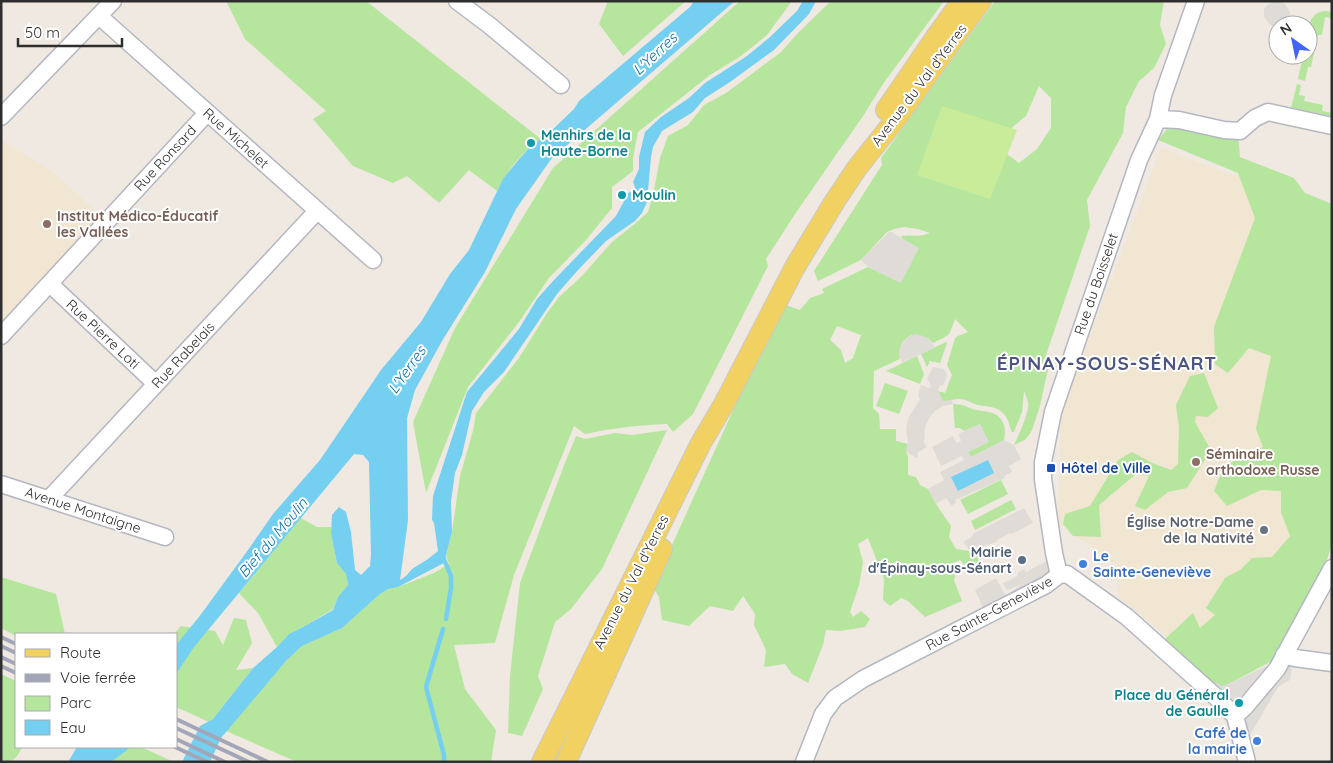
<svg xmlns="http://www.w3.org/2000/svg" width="1333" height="763" viewBox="0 0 1333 763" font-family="Quicksand,sans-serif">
<rect width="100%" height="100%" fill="#efe9e1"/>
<path fill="#f0e6d1" d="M1,140L56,174L100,216L1,322Z
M1161,148L1332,212V510L1217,683L1164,634L1119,597L1115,564L1058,523L1061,413Z"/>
<path fill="#b6e59e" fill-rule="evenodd" d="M226,1H366L542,140C522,150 507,172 497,191L469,170L439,203L407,176L393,183L353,166L313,119L326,111L245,39Z
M608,1H686L623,56L599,24Z
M740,1H792L767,35L741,56L710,75L638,132L633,158V171L612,187V208L586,240L549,278L519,322L468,387L426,493L413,422L455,328L553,168Z
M831,1H944L883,84L863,116L795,214L766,259L768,266L693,414L673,432L667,424C639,425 613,428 585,434L574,426L514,575L495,643L454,645L465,689L496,730L491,762H297L226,731L286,661L302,646L342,628L380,594L388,589L398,587L434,573L449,564L446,556L452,532L460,476L473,431L476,413L519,358L547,313L559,297L582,276L612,242L637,222L648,212L653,195L660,158L668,136L688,125L704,105L726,93L781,52L799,32Z
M995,1H1164L1160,25L1166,44L1154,68L1139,81L1126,107L1123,133L1087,200L1090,226L1044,361L1048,369L1040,406L1032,430L1029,435L1025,440L1014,445C1018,437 1030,411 1028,403C1028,399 1025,395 1024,391L1022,412L1014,432H1012C1009,426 1009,420 1004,414C997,406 988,407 978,405C971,403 966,399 959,399C953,399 948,401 943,402L938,391L945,393L952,375L947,365L955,338L958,336L968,332L955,319C948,337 952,334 933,343L928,338L911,335C902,340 898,349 900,359L874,371L873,408L879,414L880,429H896V441L908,444L906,452L908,456V475L916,477L920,485L928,489L936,504L951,526L949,537L956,549L969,551L977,555L980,565L969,570L960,560L953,563L955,577L954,580L962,601L925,617L908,601L901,598L890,606L883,600L884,579L868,538L858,544L863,562L859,585L850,612L853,617L861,611L870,619L865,627L840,631L826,630L823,645L808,683L792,674L785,664L764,667L766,650L754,625L755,614L743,596L733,611L710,606L689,626L662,620L659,597L653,587L759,353L786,305L800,310L810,298L824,293L822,289L868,267L901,283L902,238L901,236C913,234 918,238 930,233L918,229L904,227L894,229L887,232L861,260L818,281L814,271L882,165L881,158ZM1039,86L1051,98V128L1037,149L1019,163L1004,152L999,138L1026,116ZM837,326L861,335L853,358L845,363L841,350L830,340Z
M1325,11L1332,12V18L1325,17L1322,35H1318L1311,67H1308L1305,81L1298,79L1303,55H1308C1308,39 1304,13 1325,11Z
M1297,84L1301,85L1299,95L1305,96L1304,101L1323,105L1322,111L1332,113V116L1291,108Z
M1170,125L1238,134L1240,157L1294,178L1305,193L1332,204V543L1327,560L1308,597L1290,639L1275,652L1276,659L1217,690L1165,639L1193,613L1200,628L1215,615L1206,608L1225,578L1240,570L1252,558L1272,557L1290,536L1281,512V491L1261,490L1227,506L1214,491L1224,466L1263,447L1256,429L1271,356L1249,348L1228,373L1215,364L1214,327L1255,218L1238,173L1158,140Z
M946,342L947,343L940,363L930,361L927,367L921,354Z
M917,356L924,374L920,384L886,371Z
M1204,373L1218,408L1208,417L1196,416L1195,422L1211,450L1187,488L1168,492L1145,510L1135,506L1149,476L1136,474L1099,505L1101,537L1073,536L1063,524L1065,514L1090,506L1118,460L1132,452L1152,463L1171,470L1178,464L1179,428L1176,405L1190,376Z
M885,383L908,391L899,414L876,406Z
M953,404C965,404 967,408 976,410C981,411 985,411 989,412C1003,415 1007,427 1004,440L971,457L968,452L988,442L980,424L964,431L960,428H955Z
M667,430L602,569L571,609L555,622L538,676L543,689L522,736L508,733L510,676L520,583L563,468L576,436L585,439L615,433L632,435Z
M1001,480L1008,494L968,514L960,500Z
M1011,500L1016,509L975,530L971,521Z
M301,518L317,527H331V534L337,563L346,574L348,585L338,597L333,609L303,627L289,634L277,647L258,613L239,593Z
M1,577L56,594L65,634H16V636L1,628Z
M234,618L246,620L252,643L236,670L253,668L213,719L209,722L176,707V634H174L181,626L215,631L223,645Z
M1,674L16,681V747H22C17,758 14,762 1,762Z
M115,747H141L174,762H110Z"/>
<path fill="#c9ec9a" d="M942,106L1017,130L990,199L917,175Z"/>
<path fill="#dfdcd8" d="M1273,1L1282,2L1286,5L1290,13L1287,21L1283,25H1278V27L1272,26L1269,24L1264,17V9L1266,6Z
M890,231L919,248L901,283L868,267L861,260Z
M917,334L928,338L935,347L902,363L899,353L902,342L911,335Z
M933,367L944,369L947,375L943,386L940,385L938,391L943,401L952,400L953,404L943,406L935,411L929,418L925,427L924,443L927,447L918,452L917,458L906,452L908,444L906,429L908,419L916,405L920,400L918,395L921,385L930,388L931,386L927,378Z
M980,424L989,442L968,452L971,457L1004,440L1014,445L1021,459L1009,466L1012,472L1004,476L1005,478L955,500L956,502L952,506L946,498L936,504L928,489L944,480L940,472L964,460L962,456L941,466L932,447L953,436L956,443L959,442L961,441L958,434Z
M1024,508L1033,523L1012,534L1010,533L997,540L996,542L984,546L973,554L963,542L973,536V534L974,533Z
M1045,562H1051L1049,571L1045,578L985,612L975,590L996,578L1006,596L1022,584L1007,590L1003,583L1018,576L1017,573L1024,569L1026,572Z
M1271,664L1292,666L1290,680L1278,687L1250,735L1233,738L1227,720L1203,697L1217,683L1223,686Z"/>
<path fill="#75cff0" d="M694,1H735L552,158L516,209L485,272L442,341L415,390L407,418L408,520L400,580L406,576L412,569L428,559L438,551L434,523L432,520L433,496L467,392L519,329L537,299L553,281L616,216L629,192L633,193L635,187L633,182L639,169V157L645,132L661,117L689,98L705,83L747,56L770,37L797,11L803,1H816L809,14L774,50L730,82L705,98L693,112L662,131L653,147L651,157L647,202L642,213L635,221L606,241L578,270L557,294L504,372L484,392L472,411L462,455L455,473L451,501L452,532L444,563L398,587L388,589L380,594L342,628L302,646L286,661L221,738L210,762H182L200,726L213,719L253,668L277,647L289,634L303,627L333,610L338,597L348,585L346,574L337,563L331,534L332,515L339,507L346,512L351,532L355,570L361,575L370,566L371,555L369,462L363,455L354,454L194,647L176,674V645L199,617L248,550L273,514L320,460L381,370L421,322L450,274L469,250L503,179L520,158L533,144L545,137L574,109L579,101L690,7Z
M988,460L994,473L958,491L951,477Z
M77,747H128L127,750L111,762H68Z"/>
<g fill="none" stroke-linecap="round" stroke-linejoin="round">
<path stroke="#75cff0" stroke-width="4.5" d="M443,557L451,576V588L446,619
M443,629L426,687L444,755V762"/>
<g stroke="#b4b7c1" stroke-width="19">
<path id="minor" d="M457,1L489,25L561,85
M99,16L373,260
M1,117L113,1
M1158,119L1179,120L1224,130L1240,131L1255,118L1268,112L1332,126
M50,284L156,384
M1,336L207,113
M1,484L165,537
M49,499L317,211
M1059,575L1054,553L1043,479V462L1053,412L1139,160L1158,119L1163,95L1196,1
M1284,655L1295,658L1332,663
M804,762L823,714L835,698L863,679L1046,585L1059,575L1067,574L1127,617L1214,695L1235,716
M1247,762L1235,716L1245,707L1277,669L1332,568"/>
</g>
<g stroke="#c9c9c9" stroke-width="22">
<path id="major" d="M886,110L936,37L962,1
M542,762L701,443L724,404L795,267L835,201L857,168L896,119L981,1
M566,762L662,549"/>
</g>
<use href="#minor" stroke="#fff" stroke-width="16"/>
<use href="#major" stroke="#f2d163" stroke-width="20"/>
<path stroke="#a3a6b8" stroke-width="4" d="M1,637L16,644
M1,646L16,653
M1,657L16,664
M1,666L16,673
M176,719L268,762
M176,728L249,762
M176,739L225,762
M175,747L207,762"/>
</g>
<g fill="#0f9aa8" stroke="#fff" stroke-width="2">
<circle cx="531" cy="143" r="5"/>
<circle cx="622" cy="195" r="5"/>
<circle cx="1239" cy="703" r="5"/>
</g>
<g fill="#8d6e63" stroke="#fff" stroke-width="2">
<circle cx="47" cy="224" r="5"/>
<circle cx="1196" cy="462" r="5"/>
</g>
<rect fill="#1a4fb4" stroke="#fff" stroke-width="2" x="1046" y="463" width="10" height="10" rx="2.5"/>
<circle fill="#6b7280" stroke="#fff" stroke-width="2" cx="1264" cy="530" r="5"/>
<circle fill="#5c6f8a" stroke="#fff" stroke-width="2" cx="1022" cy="560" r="5"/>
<g fill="#3f7fe0" stroke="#fff" stroke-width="2">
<circle cx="1083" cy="564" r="5"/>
<circle cx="1257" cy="741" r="5"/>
</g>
<g text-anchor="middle" stroke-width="4" stroke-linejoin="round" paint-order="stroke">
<g font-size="14" fill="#2e2e2e" stroke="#fff">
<text transform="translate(919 85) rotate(-53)" y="5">Avenue du Val d'Yerres</text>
<text transform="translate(236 138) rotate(42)" y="5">Rue Michelet</text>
<text transform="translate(165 158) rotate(-47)" y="5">Rue Ronsard</text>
<text transform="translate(1096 284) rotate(-71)" y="5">Rue du Boisselet</text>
<text transform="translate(103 334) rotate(43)" y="5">Rue Pierre Loti</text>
<text transform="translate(183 355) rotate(-47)" y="5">Rue Rabelais</text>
<text transform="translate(83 510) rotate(18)" y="5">Avenue Montaigne</text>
<text transform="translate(631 582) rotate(-63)" y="5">Avenue du Val d'Yerres</text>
<text transform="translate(989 613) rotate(-28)" y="5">Rue Sainte-Geneviève</text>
</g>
<g font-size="14" font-weight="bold" fill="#0d838f" stroke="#fff" text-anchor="start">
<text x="541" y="140">Menhirs de la<tspan x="541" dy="16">Haute-Borne</tspan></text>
<text x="632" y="200">Moulin</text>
<text x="1229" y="700" text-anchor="end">Place du Général<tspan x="1229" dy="16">de Gaulle</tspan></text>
</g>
<g font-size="14" font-weight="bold" fill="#785e54" stroke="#fff" text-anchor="start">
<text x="57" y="221">Institut Médico-Éducatif<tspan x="57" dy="16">les Vallées</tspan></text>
<text x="1206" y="459">Séminaire<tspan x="1206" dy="16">orthodoxe Russe</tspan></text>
</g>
<g font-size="14" font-weight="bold" fill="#164399" stroke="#fff" text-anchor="start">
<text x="1061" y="473">Hôtel de Ville</text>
</g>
<g font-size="14" font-weight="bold" fill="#5b616d" stroke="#fff" text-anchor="end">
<text x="1254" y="527">Église Notre-Dame<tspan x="1254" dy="16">de la Nativité</tspan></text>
</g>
<g font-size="14" font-weight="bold" fill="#4e5e75" stroke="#fff" text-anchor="end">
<text x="1012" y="557">Mairie<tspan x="1012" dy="16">d'Épinay-sous-Sénart</tspan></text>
</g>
<g font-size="14" font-weight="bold" fill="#366cbe" stroke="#fff" text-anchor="start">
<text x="1093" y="561">Le<tspan x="1093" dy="16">Sainte-Geneviève</tspan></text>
<text x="1247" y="738" text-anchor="end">Café de<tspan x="1247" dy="16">la mairie</tspan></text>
</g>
<g font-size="15" font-style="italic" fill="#0d6fa3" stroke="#fff">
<text transform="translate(655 54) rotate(-43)" y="5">L'Yerres</text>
<text transform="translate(407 370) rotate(-55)" y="5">L'Yerres</text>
<text transform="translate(273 538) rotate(-50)" y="5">Bief du Moulin</text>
</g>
<g font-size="19" font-weight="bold" letter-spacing="1" fill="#4d5680" stroke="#fff">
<text x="1107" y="370">ÉPINAY-SOUS-SÉNART</text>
</g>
</g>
<rect width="1333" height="763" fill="none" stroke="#2e2e2e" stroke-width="5"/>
<rect x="15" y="633" width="162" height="115" fill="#ffffff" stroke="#ababab"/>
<rect x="25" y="649" width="25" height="8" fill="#f2d163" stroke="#ababab"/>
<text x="60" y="658" font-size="15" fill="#2e2e2e">Route</text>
<rect x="25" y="674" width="25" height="8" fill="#a3a6b8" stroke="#ababab"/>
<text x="60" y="683" font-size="15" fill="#2e2e2e">Voie ferrée</text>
<rect x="25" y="696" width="25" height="15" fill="#b6e59e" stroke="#ababab"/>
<text x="60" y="708" font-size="15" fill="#2e2e2e">Parc</text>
<rect x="25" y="720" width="25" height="15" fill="#75cff0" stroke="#ababab"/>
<text x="60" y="733" font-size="15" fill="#2e2e2e">Eau</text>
<g transform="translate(1293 40) rotate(327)"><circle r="24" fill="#ffffff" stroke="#ababab"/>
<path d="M0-4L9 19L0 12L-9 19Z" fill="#4264fb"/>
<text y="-8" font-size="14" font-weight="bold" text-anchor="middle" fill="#2e2e2e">N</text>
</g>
<path d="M18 38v8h104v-8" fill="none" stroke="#2e2e2e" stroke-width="2.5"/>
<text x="25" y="38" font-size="15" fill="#2e2e2e" stroke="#ffffff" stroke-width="4" paint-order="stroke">50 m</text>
</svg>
